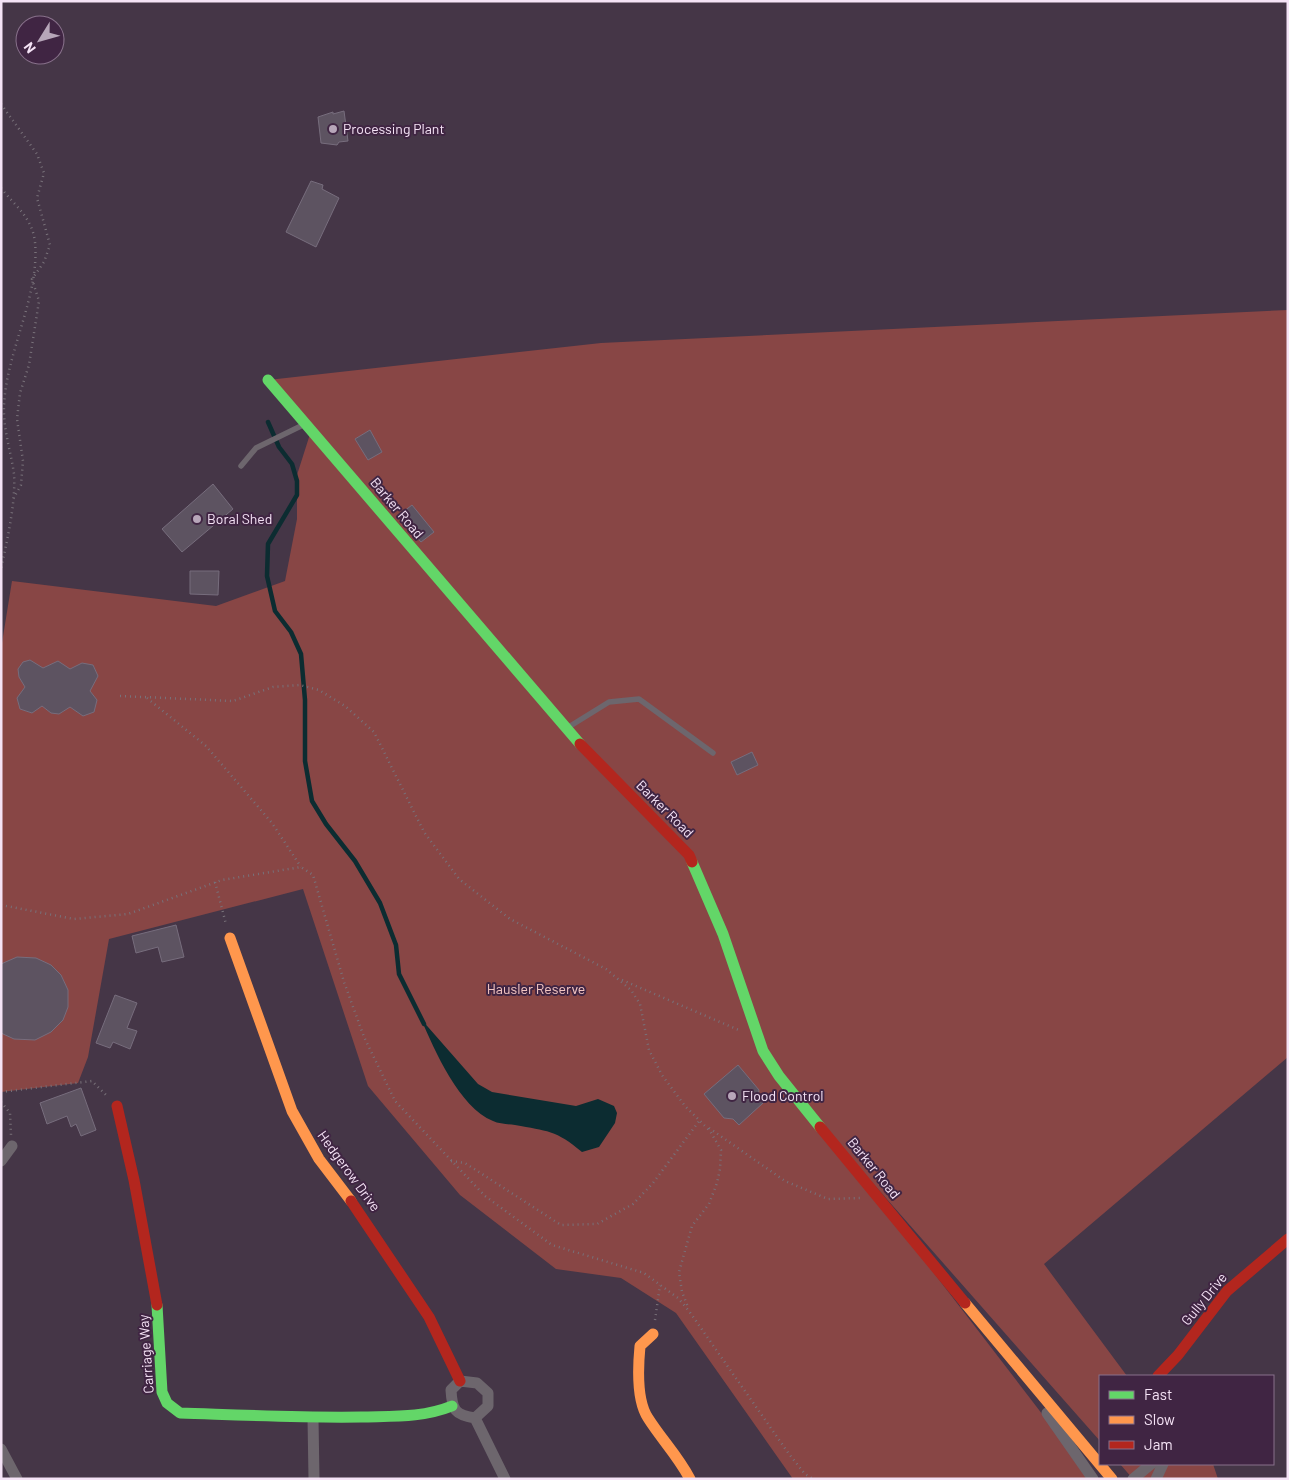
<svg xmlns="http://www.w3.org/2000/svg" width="1289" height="1480" viewBox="0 0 1289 1480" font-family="Barlow,sans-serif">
<rect width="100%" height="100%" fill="#453647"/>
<path fill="#884645" d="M1288,310V1057L1044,1264L1127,1376H1100V1441L811,1113L1092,1479H793L676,1313L621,1278L556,1269L460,1195L368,1086L303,889L109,939L88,1057L78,1083L1,1092V649L12,581L216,606L285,581L297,519V475L311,431L268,380L601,343Z
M1120,1464H1213L1218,1479H1133Z"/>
<path fill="#0c2c31" d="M421,1019L478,1084L492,1092L576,1106L598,1099L614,1106L617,1113L615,1123L599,1147L582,1152C556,1130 547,1131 515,1125C508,1124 499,1124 493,1121C459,1107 435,1051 421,1019Z"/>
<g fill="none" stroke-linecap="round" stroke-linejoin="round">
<path stroke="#0c2c31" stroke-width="4.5" d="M268,422L279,447L292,464L297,481V495L268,544L267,576L275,611L291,632L301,654L305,700V761L312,801L326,824L355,861L380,903L396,945L399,974L424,1024"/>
</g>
<path fill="#5d5361" stroke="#776d7d" d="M344,111L348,141L339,142L337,145L321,143L318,117L333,112V114Z
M311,181L323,185L322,189L339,198L316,247L286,232Z
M370,430L382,452L368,460L355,439Z
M213,484L233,509L182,552L162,529Z
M412,505L434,532L421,542L398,516Z
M190,571H219L218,595L190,594Z
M30,660L43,668L58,661L70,669L82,663L93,665L98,676L90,691L97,700L94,712L83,716L70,707L59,714L51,713L42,706L32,713L20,709L17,698L25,687L19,677L18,669L23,662Z
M752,752L758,765L737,775L731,762Z
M176,925L184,957L162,962L158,947L136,953L132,936Z
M17,957L36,958L51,965L61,975L68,990V1007L63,1020L51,1032L35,1040L14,1039L1,1033V964Z
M115,995L137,1003L127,1028L137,1031L130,1049L113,1042L110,1048L96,1043Z
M738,1065L759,1090L758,1097L763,1103L739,1125L733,1119L724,1118L704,1094Z
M81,1088L96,1130L81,1136L76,1124L71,1127L67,1116L47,1124L40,1103Z"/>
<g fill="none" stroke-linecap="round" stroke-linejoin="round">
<path stroke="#787179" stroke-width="2.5" stroke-dasharray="1 4" stroke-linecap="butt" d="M1,104L37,154L44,173L37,198L50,245L44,262L32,279L39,301L29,365L20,393L17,419L23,461L21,485L12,501
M1,188C15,206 32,217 35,242C40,296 6,352 4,406C3,429 11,452 14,474C16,502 7,541 1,569
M120,696L233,701L273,687L300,685L319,690L345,706L374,732L424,832L459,879L510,919L606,969L631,990L640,1004L649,1050L662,1075L685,1106L710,1131L721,1150L720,1169L717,1183L709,1204L692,1226L679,1272L682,1292L688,1307
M147,698L206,746L272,823L301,867
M215,882L226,924
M1,905L74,919L128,914L222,880L301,867L313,875L344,982L364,1037L395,1101L485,1196L552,1245L644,1273L678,1298L689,1311L789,1454L805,1474L813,1479
M622,980L741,1031
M1,1092L92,1081L107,1096
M1,1102L10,1113L11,1135
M709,1128L785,1181L828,1199L860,1198
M451,1161L465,1163L561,1225L597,1224L633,1204L653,1183L700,1120
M655,1320L660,1285"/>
<path stroke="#6d666d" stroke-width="5.5" d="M241,466L256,448L303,425
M567,728L609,702L639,699L713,753"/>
<path stroke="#6d666d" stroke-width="11" d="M1,1161L12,1146
M460,1381L477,1383L488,1393V1406L475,1418C455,1415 452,1410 451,1390Z
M1047,1413L1093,1479
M313,1418L314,1479
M475,1418L505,1479
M1,1449L17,1479
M1133,1479L1151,1464
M1156,1479L1163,1464"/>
<path stroke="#63d668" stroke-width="11" d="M268,380L580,744
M692,862L723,934L763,1051L779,1076L820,1127
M157,1305L162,1392L167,1403L180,1413C240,1415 301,1418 361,1417C393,1416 422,1418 452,1406"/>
<path stroke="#ff974d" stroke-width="11" d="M230,938L292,1111L319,1159L351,1201
M965,1303L1112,1479
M653,1334L640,1346C638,1367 636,1400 648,1418C662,1440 678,1456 690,1479"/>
<path stroke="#b3261e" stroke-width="11" d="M580,744L689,855L692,862
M117,1106L134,1180L157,1305
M820,1127L965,1303
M351,1201L429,1317L460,1381
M1158,1376L1178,1355L1227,1291L1288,1239"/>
</g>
<g fill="#b7a6b9" stroke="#402543" stroke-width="2">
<circle cx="333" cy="129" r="5"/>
<circle cx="197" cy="519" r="5"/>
<circle cx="732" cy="1096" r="5"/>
</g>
<g text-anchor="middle" stroke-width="4" stroke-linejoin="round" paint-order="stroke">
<g font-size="14" fill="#f5e3f6" stroke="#402543" text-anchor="start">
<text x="343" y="134">Processing Plant</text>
<text x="207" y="524">Boral Shed</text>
<text x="742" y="1101">Flood Control</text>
</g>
<g font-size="14" fill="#f5e3f6" stroke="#402543">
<text transform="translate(397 508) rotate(50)" y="5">Barker Road</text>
<text transform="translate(665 809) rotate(45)" y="5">Barker Road</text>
<text transform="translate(874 1168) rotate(51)" y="5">Barker Road</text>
<text transform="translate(349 1171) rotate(54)" y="5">Hedgerow Drive</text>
<text transform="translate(1204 1299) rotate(-51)" y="5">Gully Drive</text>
<text transform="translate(146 1354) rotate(-94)" y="5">Carriage Way</text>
</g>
<g font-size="14" fill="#f5c7c3" stroke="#402543">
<text x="536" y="994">Hausler Reserve</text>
</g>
</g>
<rect width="1289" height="1480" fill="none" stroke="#f5e3f6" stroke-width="5"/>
<rect x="1099" y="1375" width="175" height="90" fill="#402543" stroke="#88718b"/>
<rect x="1109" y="1391" width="25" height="8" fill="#63d668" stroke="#88718b"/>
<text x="1144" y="1400" font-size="15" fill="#f5e3f6">Fast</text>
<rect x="1109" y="1416" width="25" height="8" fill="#ff974d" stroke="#88718b"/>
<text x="1144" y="1425" font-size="15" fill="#f5e3f6">Slow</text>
<rect x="1109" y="1441" width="25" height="8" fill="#b3261e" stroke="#88718b"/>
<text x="1144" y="1450" font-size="15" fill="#f5e3f6">Jam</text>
<g transform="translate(40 40) rotate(233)"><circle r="24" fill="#402543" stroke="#88718b"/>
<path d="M0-4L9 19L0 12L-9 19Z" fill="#b7a6b9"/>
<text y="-8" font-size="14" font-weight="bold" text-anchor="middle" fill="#f5e3f6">N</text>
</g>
</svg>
